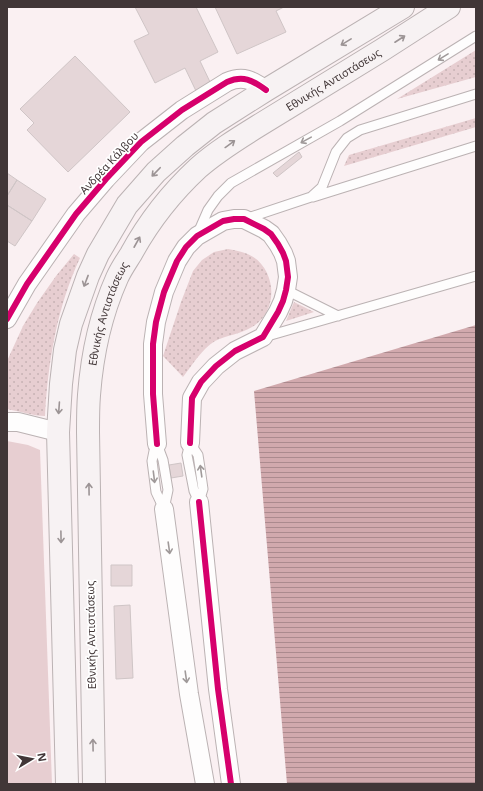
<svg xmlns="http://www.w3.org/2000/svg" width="483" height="791" viewBox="0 0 483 791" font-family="'Noto Sans',sans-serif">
<defs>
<pattern id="grass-dots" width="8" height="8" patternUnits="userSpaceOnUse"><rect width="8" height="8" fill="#e7ced1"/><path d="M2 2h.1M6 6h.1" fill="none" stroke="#c7b2b4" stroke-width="1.8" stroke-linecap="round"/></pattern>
<pattern id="water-rules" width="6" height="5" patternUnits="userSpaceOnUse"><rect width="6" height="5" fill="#d1a9ad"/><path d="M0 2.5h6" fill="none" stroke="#ab8a8e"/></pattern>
</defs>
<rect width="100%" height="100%" fill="#faf0f2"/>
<path fill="url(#grass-dots)" d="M476,50V77L397,99Z
M476,118V127L344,166L349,155Z
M228,249C246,252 259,256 267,273C276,292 271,316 252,327C241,334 227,335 215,341C201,350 193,364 183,377L163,356L181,302L193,271L202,260L214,252Z
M74,254L80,258C57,307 48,362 45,416C33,416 19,411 7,409V361L23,326L37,303L56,276Z
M294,302L314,312L286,321Z"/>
<path fill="#e7ced1" d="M7,441L28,445L40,450L52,784H7Z"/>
<path fill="url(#water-rules)" d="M476,325V784H287L254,391Z"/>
<path fill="#e5d6d8" stroke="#cfc5c6" d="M135,7H196L218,52L200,61L211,84L196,91L185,68L155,83L134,41L149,34Z
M215,7H284L276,11L286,32L237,54Z
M75,56L130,112L68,172L27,130L34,123L20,109Z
M299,152L302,157L277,177L273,173Z
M7,173L17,180L7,196Z
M17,180L46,199L32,221L7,205V196Z
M7,205L32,221L15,246L7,241Z
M181,463L183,476L171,478L169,465Z
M111,565H132V586H111Z
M130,605L133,678L116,679L114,606Z"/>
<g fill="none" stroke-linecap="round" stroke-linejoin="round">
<g stroke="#bbb2b3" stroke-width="11">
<path id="lane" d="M313,197L476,146
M245,219L311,197L322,187L336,152L347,138L360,130L476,94
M198,233L208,210L218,196L231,183L340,121L476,36
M286,290L338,316
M264,337L476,276
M190,443L198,455L200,468L203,489L199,502
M190,443L187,455L194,491L199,502
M157,444L154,451L152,461L156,492L164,509
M157,444L163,460L168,490L164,509"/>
</g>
<g stroke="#bbb2b3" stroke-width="20">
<path id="street" d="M7,319L27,284L76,214L106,179L141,142L182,110L227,82C243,75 252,80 266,90
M7,422H18L58,432
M157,444L153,394V344L156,322L164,292L177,261L186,247L197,236L223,221L234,219H244L264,229L271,234L278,244L283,253L286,261L288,277L286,290L283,301L278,312L263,337L235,351L216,366L201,382L192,398L190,443
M199,502L218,689L231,784
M164,509L189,694L205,784"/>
</g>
<g stroke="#bbb2b3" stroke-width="24">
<g id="secondary">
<path d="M67,784L58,432L61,384L65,350L71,324L88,276L98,254L127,205L156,172L185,146L214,123L266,90L403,7"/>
<path id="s1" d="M94,784L88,432C88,420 88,407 89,395C92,355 101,314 117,278C121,269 126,262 131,254C149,221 170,194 198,168C216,152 237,139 258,126L382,50L449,7"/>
</g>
</g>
<use href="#lane" stroke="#fefdfd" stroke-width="9"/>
<use href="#street" stroke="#fefdfd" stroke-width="18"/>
<use href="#secondary" stroke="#f7f2f3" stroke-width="22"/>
<g stroke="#fff" stroke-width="8">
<path id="cycleway" d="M7,319L27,284L76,214L106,179L141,142L182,110L227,82C243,75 252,80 266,90
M157,444L153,394V344L156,322L164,292L177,261L186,247L197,236L223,221L234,219H244L264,229L271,234L278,244L283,253L286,261L288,277L286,290L283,301L278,312L263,337L235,351L216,366L201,382L192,398L190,443
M199,502L218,689L231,784"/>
</g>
<use href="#cycleway" stroke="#d6006c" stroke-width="6"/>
</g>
<defs><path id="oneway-shaft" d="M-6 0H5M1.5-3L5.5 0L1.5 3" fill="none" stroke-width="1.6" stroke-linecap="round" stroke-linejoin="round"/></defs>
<g stroke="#9c9495">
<use href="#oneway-shaft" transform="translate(400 39) rotate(-33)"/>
<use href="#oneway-shaft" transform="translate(346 42) rotate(149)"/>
<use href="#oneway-shaft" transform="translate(230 144) rotate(-36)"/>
<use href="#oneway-shaft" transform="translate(156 172) rotate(134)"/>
<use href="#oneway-shaft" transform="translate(137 242) rotate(-61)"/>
<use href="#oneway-shaft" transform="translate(86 281) rotate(111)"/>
<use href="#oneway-shaft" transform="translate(59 408) rotate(94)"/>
<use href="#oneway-shaft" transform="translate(89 489) rotate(-91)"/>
<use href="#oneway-shaft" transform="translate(61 537) rotate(89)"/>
<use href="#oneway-shaft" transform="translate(93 745) rotate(-91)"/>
</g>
<g stroke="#a09a9a">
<use href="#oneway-shaft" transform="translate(443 57) rotate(148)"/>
<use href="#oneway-shaft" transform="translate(306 140) rotate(151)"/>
<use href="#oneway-shaft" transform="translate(201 471) rotate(-98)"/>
<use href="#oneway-shaft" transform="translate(154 477) rotate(83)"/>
<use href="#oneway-shaft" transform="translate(169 548) rotate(82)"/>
<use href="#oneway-shaft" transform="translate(186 677) rotate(82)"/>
</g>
<g text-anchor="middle" stroke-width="3.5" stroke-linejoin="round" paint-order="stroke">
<g font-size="11" fill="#413637" stroke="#fff">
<text dy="4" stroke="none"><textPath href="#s1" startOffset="809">Εθνικής Αντιστάσεως</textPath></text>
<text transform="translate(109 163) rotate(-47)" y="4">Ανδρέα Κάλβου</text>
<text dy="4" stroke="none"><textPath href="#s1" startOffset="473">Εθνικής Αντιστάσεως</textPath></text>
<text transform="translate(91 635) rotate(-91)" y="4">Εθνικής Αντιστάσεως</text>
</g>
</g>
<rect width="483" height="791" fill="none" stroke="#413637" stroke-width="16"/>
<g transform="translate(32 759) rotate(80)" stroke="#ffffff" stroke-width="3" paint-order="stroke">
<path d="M0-3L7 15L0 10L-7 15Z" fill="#413637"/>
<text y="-6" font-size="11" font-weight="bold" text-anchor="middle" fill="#413637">N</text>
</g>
</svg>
